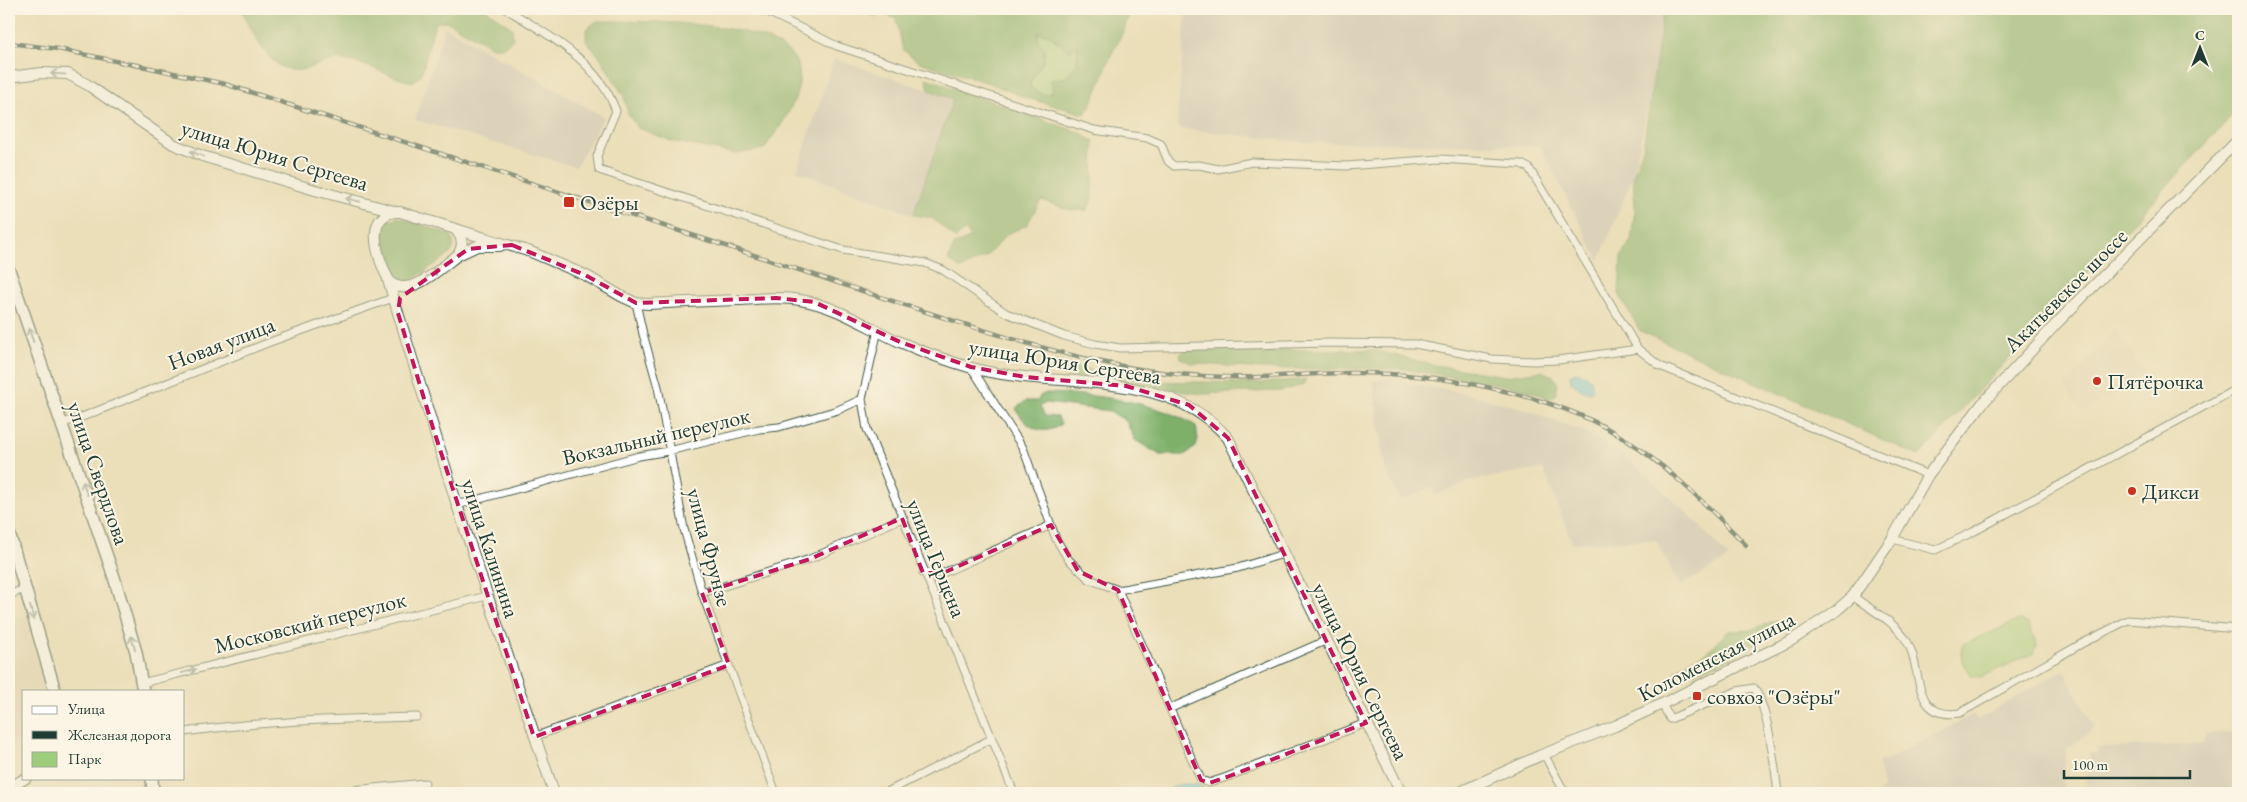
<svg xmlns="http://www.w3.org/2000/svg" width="2247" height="802" viewBox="0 0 2247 802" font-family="'EB Garamond',serif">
<rect width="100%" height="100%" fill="#fcf5e5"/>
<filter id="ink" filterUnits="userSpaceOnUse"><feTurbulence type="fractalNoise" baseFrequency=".02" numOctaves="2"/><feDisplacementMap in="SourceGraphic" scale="10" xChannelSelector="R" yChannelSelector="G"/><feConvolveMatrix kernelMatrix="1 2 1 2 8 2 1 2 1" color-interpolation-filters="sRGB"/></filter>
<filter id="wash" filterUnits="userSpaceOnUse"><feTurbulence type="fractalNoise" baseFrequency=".0096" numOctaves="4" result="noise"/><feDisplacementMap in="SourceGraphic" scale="20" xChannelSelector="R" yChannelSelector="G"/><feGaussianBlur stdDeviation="1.12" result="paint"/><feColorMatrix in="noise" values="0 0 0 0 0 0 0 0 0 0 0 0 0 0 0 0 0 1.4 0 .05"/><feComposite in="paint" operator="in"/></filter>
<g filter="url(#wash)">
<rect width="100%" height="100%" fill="#ebdfba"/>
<path fill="#e1d3b5" d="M2115,329L2148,377L2082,412L2065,387Z
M26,615L45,691H24V737L9,742V621Z"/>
<path fill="#c9c3b8" d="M1186,9H1668L1633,176L1599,261L1540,146L1302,142L1181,129L1177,124Z
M445,27L604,117L576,167L415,120Z
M834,59L953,98L913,215L797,171Z
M1387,380L1459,392L1522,408L1589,434L1627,458L1691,516L1729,558L1680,586L1656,540L1572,543L1543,469L1474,480L1435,495L1432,487L1400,501L1384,465L1373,381Z
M2063,670L2095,728L2067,749L2062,793H1877L1883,788L1878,762L1887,760L1973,714L1977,720Z
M2232,704H2238V793H2087L2086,772H2090V753H2097V748L2205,744V733H2232Z"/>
<path fill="#9dcc7b" stroke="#5e8458" d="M1038,32L1050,35L1063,48L1078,45L1077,64L1065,78H1059C1052,96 1047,101 1030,87V81L1043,62L1045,49L1038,41Z
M2019,620L2028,624L2037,645L2034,653L1981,677L1971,676C1966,665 1956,655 1964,644Z"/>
<path fill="#7eb06b" stroke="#4e7650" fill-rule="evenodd" d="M241,9H486L512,28L513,39L504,47H492L446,21L435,23L421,75L413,82C389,78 369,63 344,60C327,58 316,68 301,70C270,76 252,30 241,9Z
M861,9H1130C1128,24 1121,36 1114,49C1103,71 1099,94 1085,114L1026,98L992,84L919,62L903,50L896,19L882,13L874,16ZM1038,32L1050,35L1069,51L1078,46L1077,64L1065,78L1051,80L1053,92C1043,98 1038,93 1030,87V81L1043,62L1045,49L1038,41Z
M1664,9H2238V109L1919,456L1640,331L1619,294L1621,257L1631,240L1635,209L1633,176L1643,148Z
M597,21C637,22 791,17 799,70C803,98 779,128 764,149L736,154L671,141L638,128L628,114L624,97L600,57L586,41V29Z
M926,78L1081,133L1094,142L1093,198L1087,210H1070L1041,200L1027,225L1007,234L987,256L961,269L948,260L954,245L971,237L965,230L956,239L932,218L913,215L953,99L929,90Z
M398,217L451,235C454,242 455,247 450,254L408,283C403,283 397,283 393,279C383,269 378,233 385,221Z
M1193,349L1373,350L1434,365L1506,376L1541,371L1553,376L1557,382L1556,395L1550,399L1521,388L1402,369H1262L1190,363L1181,358L1180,355L1183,351Z
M1055,361L1108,374L1146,381L1257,383L1306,379L1303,385L1281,391L1202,394L1061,375L1057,372L1053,364Z
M1046,393C1093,394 1156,401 1196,426L1198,439L1196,447L1184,455H1160L1135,440L1126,421L1110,411L1046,403L1040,406L1045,416L1058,417L1061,424C1044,438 1024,427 1016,408L1026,401H1038L1040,396Z
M1777,620L1786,621L1787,626L1735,656L1692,674L1675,672L1682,665L1708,651L1728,631L1750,630Z"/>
<path fill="#5bc3d8" stroke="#3d8086" d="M1575,372L1581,373L1591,379L1593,390L1591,392L1583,391L1571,382L1570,375Z
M1182,784H1195L1204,788L1206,793H1169L1171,788Z"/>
</g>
<g filter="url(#ink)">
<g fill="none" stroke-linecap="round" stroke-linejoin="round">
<g stroke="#3e5548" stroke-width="9">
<path id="street" d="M506,9C549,35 598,61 616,111L597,156L599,170L843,250L925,263L943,270L1006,313L1064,336L1095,344L1120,348L1330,343L1415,344L1492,359L1534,361L1558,360L1638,349
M754,9L770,13L837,46L1094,130L1147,138L1161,144L1168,161L1174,166L1199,165L1218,169L1252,162L1346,166L1440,159L1521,164L1529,168L1638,349L1660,366L1928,475
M636,303L643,334L658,387L684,529L702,593L776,793
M878,330L862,399L867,429L1014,793
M971,367L1023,448L1056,539L1068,559L1089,579L1118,590L1201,780L1209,783L1227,777L1366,723
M62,423L77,419L270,342L393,298
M457,505L639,456L669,451L759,429L779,427L838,410L862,399
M1892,539L1935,550L1973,532L2238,388
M923,573H943L1051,525
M1118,590L1238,568L1283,554
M702,593L810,559L902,518
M9,595L24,589
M1853,596C1870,610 1890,618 1904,637C1925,664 1908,721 1960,713L2081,644L2128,620L2238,629
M142,683L487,596
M1662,704L1670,719L1737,691L1754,688C1768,706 1775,768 1778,793
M1171,708L1325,641
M184,732C261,721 339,719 417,717
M534,737L729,665
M1544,754L1565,793
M322,793L425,783
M885,793L991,739"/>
</g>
<g stroke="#3e5548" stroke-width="12">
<path id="secondary" d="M9,77L42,73L68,74L88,85L173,144L202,156L315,190L394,211
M455,229C463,238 464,245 458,255C442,266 410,300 390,282C378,262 361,211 400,212L531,252L585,275L621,296L636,303L649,304C679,302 709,301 739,300C759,299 780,296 800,300C837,306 867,327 900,342C923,352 948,361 972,368C1057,391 1164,365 1228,438L1401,793
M458,255L477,246H500
M388,280L457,505L554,793
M9,788L26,778
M1458,793L1539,756L1615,726L1662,704L1792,640L1836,611L1853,596L1892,539L1928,475L1982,404L2056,324L2238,140"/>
</g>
<g stroke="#3e5548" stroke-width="14">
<path id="primary" d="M9,270L114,577L136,652L143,691
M9,533L55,691
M152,778L153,793"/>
</g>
<use href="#street" stroke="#fff" stroke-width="7"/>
<use href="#secondary" stroke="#fff" stroke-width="10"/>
<use href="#primary" stroke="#fff" stroke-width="11"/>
<g stroke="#1f3d34" stroke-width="4.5">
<path id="rail" d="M9,43L58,49L139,66
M132,64L225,84C405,142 585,201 766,259C858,289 951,322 1044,348C1105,365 1165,376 1228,377C1272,379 1315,372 1358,373C1435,373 1543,392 1610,430C1662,460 1704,502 1746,545"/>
</g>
<use href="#rail" stroke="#fcf5e5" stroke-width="2.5" stroke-dasharray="8" stroke-linecap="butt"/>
</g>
<defs><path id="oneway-shaft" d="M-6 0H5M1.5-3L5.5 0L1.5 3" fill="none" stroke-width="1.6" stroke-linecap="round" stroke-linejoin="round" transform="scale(1.25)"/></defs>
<g stroke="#8f9e9a">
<use href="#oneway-shaft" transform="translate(58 74) rotate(-177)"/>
<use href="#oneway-shaft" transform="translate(197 154) rotate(-159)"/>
<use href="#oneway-shaft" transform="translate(353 200) rotate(-166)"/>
<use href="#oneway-shaft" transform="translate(432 273) rotate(-36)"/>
<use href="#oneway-shaft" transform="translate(31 335) rotate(-109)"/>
<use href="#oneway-shaft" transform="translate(85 488) rotate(-109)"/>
<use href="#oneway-shaft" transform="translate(32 613) rotate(74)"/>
<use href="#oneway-shaft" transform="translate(133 643) rotate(-107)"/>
<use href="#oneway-shaft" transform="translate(189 671) rotate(-15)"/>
</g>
</g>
<path d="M0 0H2247V802H0ZM512,245L585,275L636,303L776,298L814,302L900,342L971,367L1025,377L1126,386L1189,405L1228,438L1366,723L1227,777L1209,783L1201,780L1118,590L1078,571L1051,525L943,573H923L902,518L810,559L702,593L729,665L534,737L433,428L398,313L400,298L468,249Z" fill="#ebdfba" fill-opacity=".55" fill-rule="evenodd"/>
<path fill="none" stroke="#c2185b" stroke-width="4" stroke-dasharray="10 6" stroke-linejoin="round" d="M512,245L585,275L636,303L776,298L814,302L900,342L971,367L1025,377L1126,386L1189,405L1228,438L1366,723L1227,777L1209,783L1201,780L1118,590L1078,571L1051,525L943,573H923L902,518L810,559L702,593L729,665L534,737L433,428L398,313L400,298L468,249Z"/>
<g fill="#c8321e" stroke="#fcf5e5" stroke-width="2">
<rect x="563" y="196" width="12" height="12" rx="2.5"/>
<circle cx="2097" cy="381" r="5"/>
<circle cx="2132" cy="491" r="5"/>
<rect x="1692" y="691" width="10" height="10" rx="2.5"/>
</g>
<g text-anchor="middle" stroke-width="4" stroke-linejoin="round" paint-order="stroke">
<g font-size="22" fill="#1f3d34" stroke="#fcf5e5">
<text transform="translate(275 155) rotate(17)" y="8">улица Юрия Сергеева</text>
<text transform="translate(2065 290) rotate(-45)" y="8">Акатьевское шоссе</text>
<text transform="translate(221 343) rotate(-21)" y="8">Новая улица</text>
<text transform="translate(1065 361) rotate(9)" y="8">улица Юрия Сергеева</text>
<text transform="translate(656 436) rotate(-13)" y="8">Вокзальный переулок</text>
<text transform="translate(99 473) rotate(71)" y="8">улица Свердлова</text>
<text transform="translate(710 547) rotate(75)" y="8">улица Фрунзе</text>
<text transform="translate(491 548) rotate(72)" y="8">улица Калинина</text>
<text transform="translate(937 558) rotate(68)" y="8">улица Герцена</text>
<text transform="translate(310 622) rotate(-14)" y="8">Московский переулок</text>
<text transform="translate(1716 656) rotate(-27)" y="8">Коломенская улица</text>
<text transform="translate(1361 671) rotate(64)" y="8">улица Юрия Сергеева</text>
</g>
<g font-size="22" fill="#1f3d34" stroke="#fcf5e5" text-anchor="start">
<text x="580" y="210">Озёры</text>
<text x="2107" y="389">Пятёрочка</text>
<text x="2142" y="499">Дикси</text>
<text x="1707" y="704">совхоз "Озёры"</text>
</g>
</g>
<rect width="2247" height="802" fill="none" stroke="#fcf5e5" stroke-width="30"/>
<rect x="22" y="690" width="162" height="90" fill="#fcf5e5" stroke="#a4ab9e"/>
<rect x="32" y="706" width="25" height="8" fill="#ffffff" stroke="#a4ab9e"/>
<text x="68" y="714" font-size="15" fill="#1f3d34">Улица</text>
<rect x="32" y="731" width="25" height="8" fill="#1f3d34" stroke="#a4ab9e"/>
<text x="68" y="740" font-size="15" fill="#1f3d34">Железная дорога</text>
<rect x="32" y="752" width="25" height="15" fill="#9dcc7b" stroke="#a4ab9e"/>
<text x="68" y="764" font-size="15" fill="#1f3d34">Парк</text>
<g transform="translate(2200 48)" stroke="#fcf5e5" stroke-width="4" paint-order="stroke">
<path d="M0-4L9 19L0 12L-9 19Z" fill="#1f3d34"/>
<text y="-8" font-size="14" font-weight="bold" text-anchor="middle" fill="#1f3d34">С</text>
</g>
<path d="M2064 770v8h126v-8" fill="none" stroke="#1f3d34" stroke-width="2.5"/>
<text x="2072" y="770" font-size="15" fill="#1f3d34" stroke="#fcf5e5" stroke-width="4" paint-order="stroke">100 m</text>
</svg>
